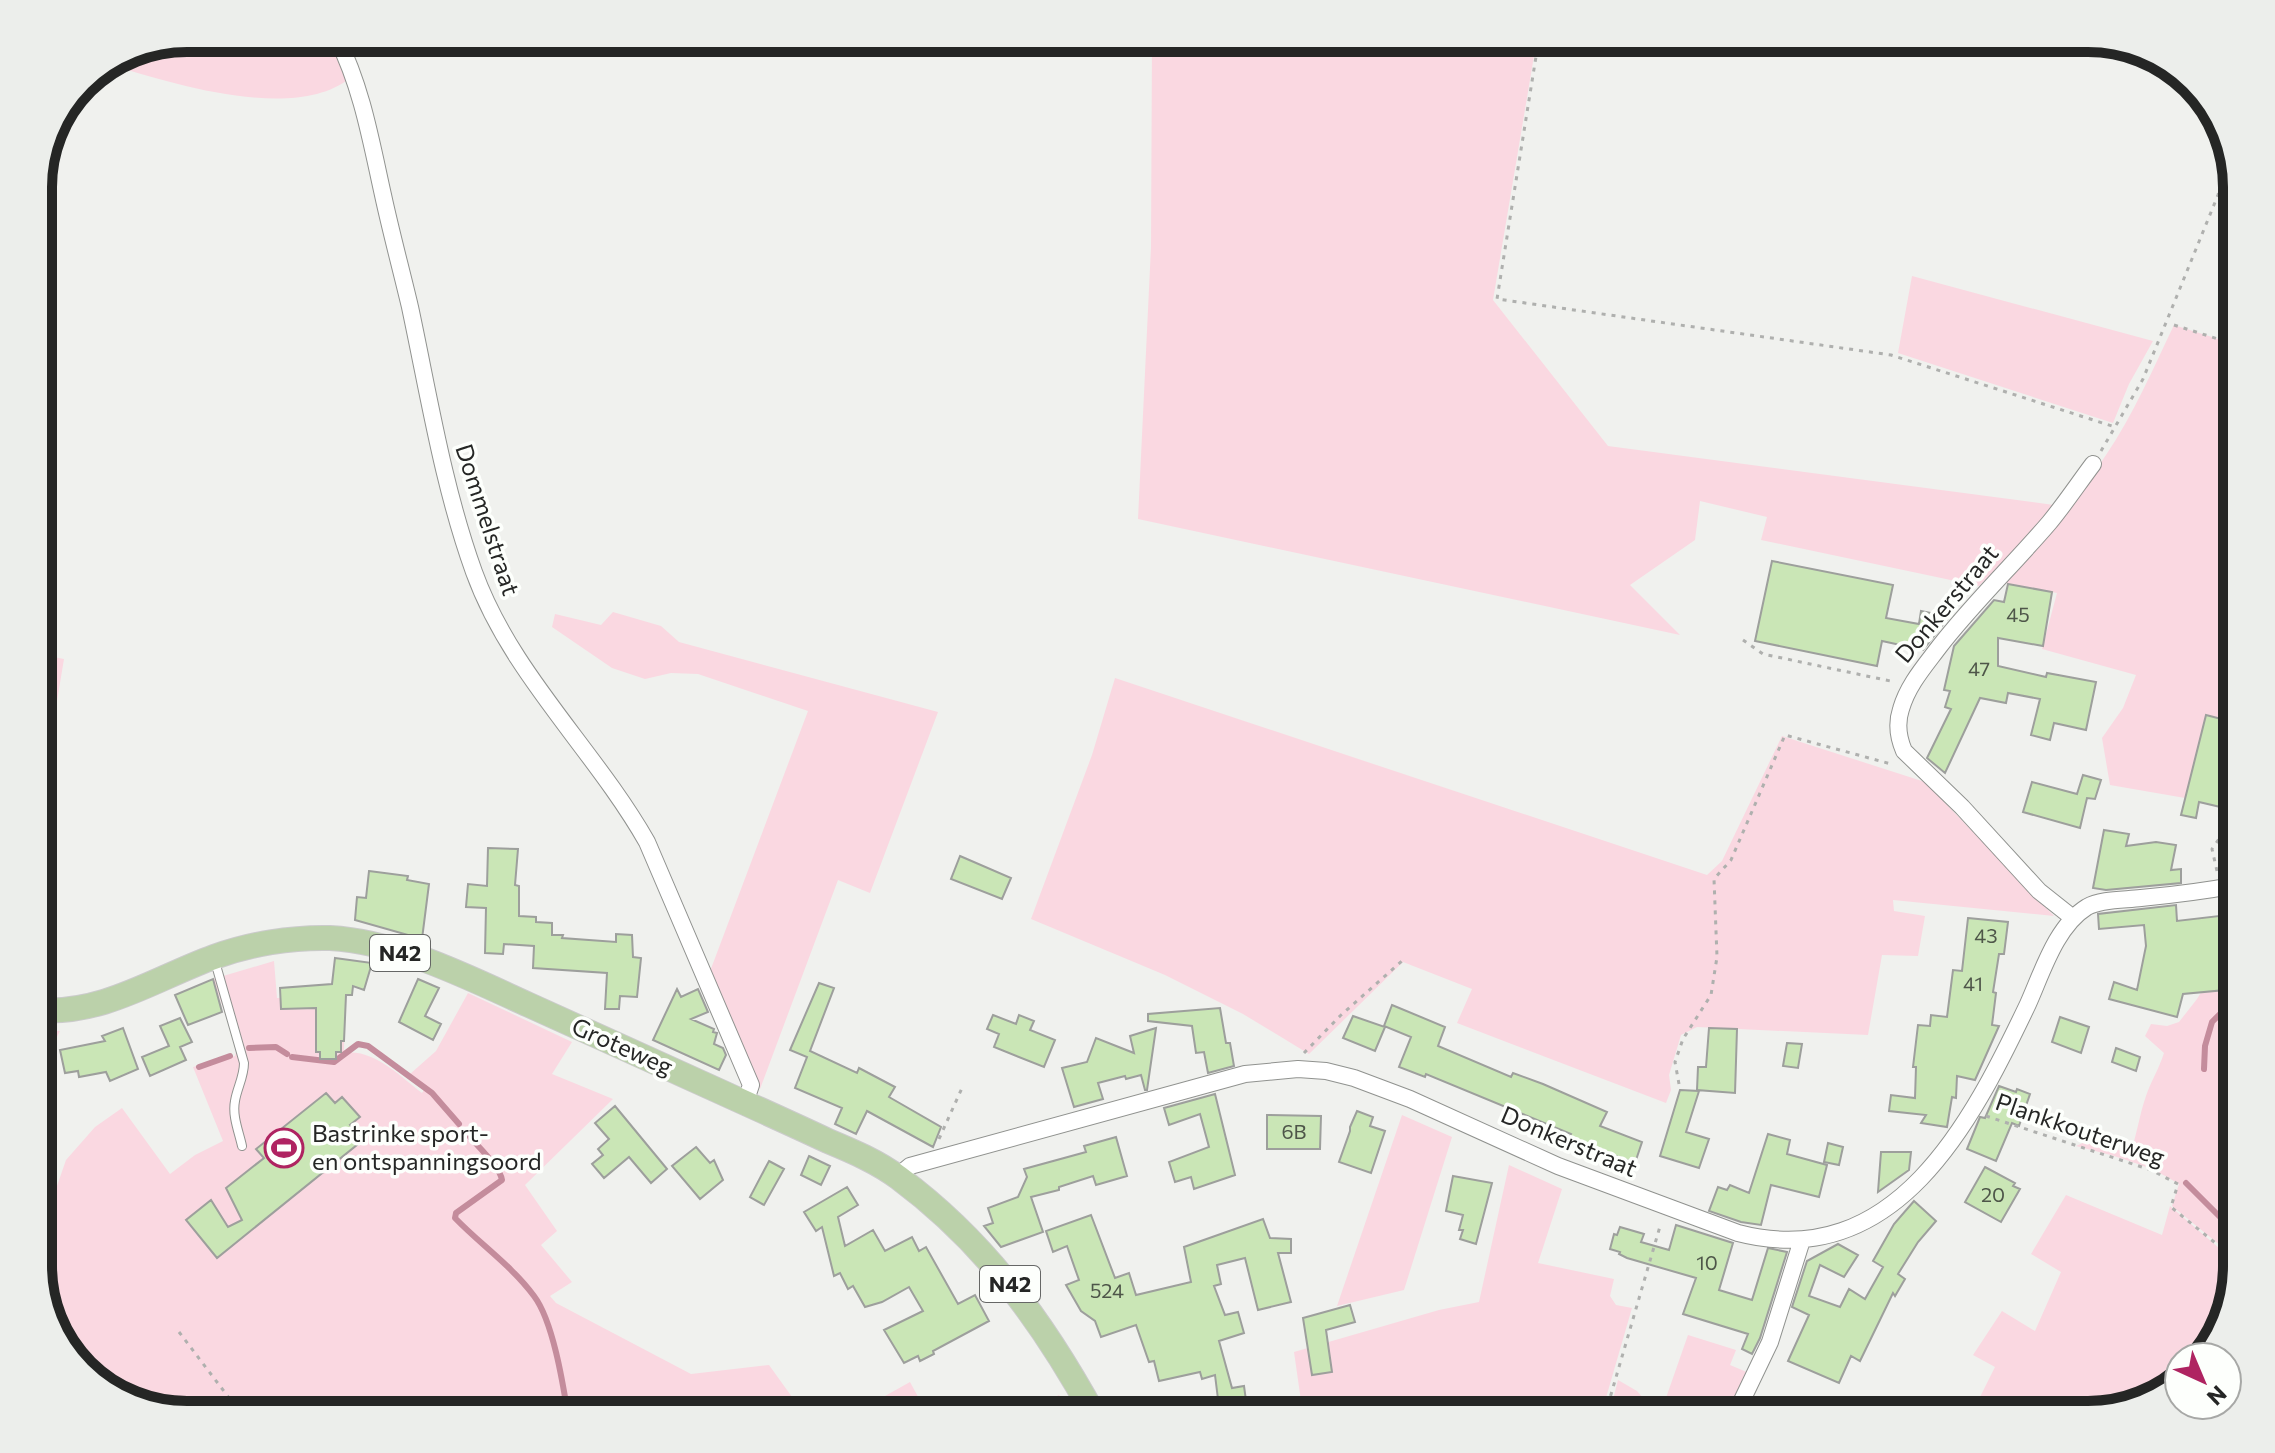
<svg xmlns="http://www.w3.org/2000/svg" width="2275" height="1453" viewBox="0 0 2275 1453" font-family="Commissioner,sans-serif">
<rect width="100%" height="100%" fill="#f0f1ee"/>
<path fill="#fad8e1" d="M187,38H333L350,78C294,123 171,83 108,64L130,49Z
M1152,38H1537L1493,300L1608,446L2054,505L2036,529L1979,586L1761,540L1767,517L1700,501L1695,540L1630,585L1680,635L1138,519L1151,247Z
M1912,276L2153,341L2129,384L2113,423L1898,353Z
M2174,325L2237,345V723L2185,798L2110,785L2102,738L2123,708L2136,675L2042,649L2057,593L1999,582C2037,542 2075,502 2106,455C2133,415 2153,369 2174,325Z
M613,612L661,626L679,642L938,712L870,893L838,880L760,1089L709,974L808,711L698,674L671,673L645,679L612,668L552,627L555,614L601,625Z
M38,654L64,659L38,815Z
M1115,678L1707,875L1722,861L1782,736L1925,782L2054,916L1893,900L1894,911L1925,916L1918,956L1882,955L1868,1035L1697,1027L1681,1035L1669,1075L1671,1090L1666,1103L1457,1023L1472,989L1403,962L1309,1054L1243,1014L1165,975L1031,919L1092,755Z
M2236,900H2237V1259L2172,1206L2179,1184C2148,1164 2112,1155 2076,1146L2089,1140L2130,1154C2137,1135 2139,1116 2146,1096C2151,1081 2159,1069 2164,1053L2145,1036L2151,1024L2167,1026L2179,1022L2197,999L2224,955L2237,948Z
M274,961L277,998L343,995L345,998L344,1053C373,1048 400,1076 422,1093L426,1087L410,1074L436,1051L468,993L572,1042L552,1074L613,1099L525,1185L557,1231L541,1245L572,1282L550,1296L556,1303L691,1374L769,1365L805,1415H187L105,1390L58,1340L38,1275V1228L42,1229L66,1160L95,1127L122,1108L170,1174L195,1155L223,1141L193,1067L235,1056L237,1048L213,979Z
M38,1030L60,1031L38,1073Z
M1402,1115L1452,1137L1404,1290L1337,1306Z
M1509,1165L1562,1189L1538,1263L1614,1279L1610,1296L1616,1305L1632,1308L1601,1415H1303L1294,1352L1439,1310L1479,1302Z
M2066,1195L2162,1235L2170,1206L2234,1261L2224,1285V1289L2229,1294L2212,1348L2203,1357H2179V1379L2162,1395L2089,1415H1971L1995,1367L1973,1355L2002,1311L2035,1331L2061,1272L2031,1254Z
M1688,1335L1736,1350L1730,1365L1749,1373L1730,1415H1660Z
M1618,1380L1637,1391L1658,1415H1609Z
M910,1382L928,1415H851Z
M1059,1395L1072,1415H1019Z"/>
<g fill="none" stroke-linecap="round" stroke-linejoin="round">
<path stroke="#c48c9c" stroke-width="6" d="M2237,812V826
M249,1048L276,1047L287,1054
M292,1057L334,1062L358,1044L368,1046L432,1093L459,1124
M199,1067L230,1056
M2204,1069L2205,1046L2212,1022L2224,1010L2233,957L2237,950
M465,1131C475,1144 500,1166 502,1180L456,1213L455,1218C481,1245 512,1266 534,1296C553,1321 563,1384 568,1415
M2186,1183L2237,1234
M2230,1289L2232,1283
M2228,1296V1294
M2211,1349L2217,1334"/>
</g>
<path fill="#cae6b6" stroke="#9d9f9c" stroke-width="2" d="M1772,561L1893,585L1886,618L1919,624L1921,611L1949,617L1923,650L1882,641L1877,666L1755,641Z
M2008,584L2052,592L2043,646L1998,638V666L2046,677L2047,673L2096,682L2086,730L2054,723L2050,740L2031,735L2040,699L2008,693L2006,703L1980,698L1945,773L1927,758L1951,709L1945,707L1950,691L1944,690L1954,646L1994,600L2004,602Z
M2206,715L2237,723V778L2229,809L2199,802L2196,818L2181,815Z
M2083,775L2101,780L2095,799L2087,798L2080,828L2023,812L2032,782L2077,794Z
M2104,830L2129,834L2126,846L2156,842L2176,845L2171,870L2181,869V883L2106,890L2093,888Z
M488,848L518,849L515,885L519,886V916L536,917V922L552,923V935H563L562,938L616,942V934L632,935L633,957L641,958L637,997L620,996L619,1009H605L607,973L533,968L534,946L504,944L503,954L485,953L486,908L466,907L468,884L487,886Z
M960,856L1011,878L1002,899L951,879Z
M369,871L408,876L407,880L429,884L422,939L355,920L357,897L366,898Z
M2176,905L2177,921L2236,914L2237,948L2224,955L2225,990L2183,994L2177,1017L2109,999L2114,982L2137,990L2146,946L2144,925L2099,929L2098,914Z
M1968,918L2008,922L2004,954H1999L1993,992L1996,993L1992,1025L1999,1026L1975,1080L1957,1076L1956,1098L1952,1097L1947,1127L1921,1123L1926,1115L1889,1111L1891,1095L1915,1098L1916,1067H1913L1918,1025L1930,1026L1931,1015L1947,1017L1953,970L1962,971Z
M335,958L372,963L364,990L353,986L352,995H346L344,1041H341V1052H336V1059H320V1052H316V1008L281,1009L280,988L332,984Z
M213,979L222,1012L188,1025L175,995Z
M418,979L439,988L425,1016L441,1024L433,1040L399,1022Z
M819,983L834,988L810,1051L857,1073L859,1068L895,1087L889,1097L941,1127L933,1147L867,1111L856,1134L835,1124L842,1108L795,1088L807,1057L790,1050Z
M677,989L681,997L698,989L708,1012L691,1019L714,1029L713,1032L717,1033L714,1044L723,1048L726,1055L719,1070L653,1040Z
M1392,1005L1445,1027L1438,1046L1511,1077L1513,1073L1543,1084L1607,1112L1600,1126L1642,1142L1635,1163L1585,1145L1584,1147L1568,1140L1571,1134L1426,1074L1425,1077L1399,1067L1411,1037L1384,1026Z
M1220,1008L1226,1043H1230L1234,1066L1208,1073L1204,1052L1196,1053L1192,1026L1148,1021V1014Z
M993,1015L1016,1024L1019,1015L1034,1021L1030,1030L1055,1040L1044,1067L994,1047L999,1034L987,1029Z
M1353,1016L1385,1027L1375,1051L1343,1038Z
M2060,1017L2089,1027L2081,1053L2052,1042Z
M180,1018L192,1042L180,1047L186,1060L150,1076L142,1057L169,1046L160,1026Z
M123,1028L138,1069L110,1081L106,1072L79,1077L78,1071L65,1073L60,1050L105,1041L102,1036Z
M1156,1028L1147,1090H1145L1141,1075L1126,1079L1125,1076L1098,1083L1103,1099L1074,1107L1062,1068L1087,1062L1096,1038L1134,1053L1130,1036Z
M1709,1028L1737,1029L1735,1093L1697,1090L1698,1067H1706Z
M1787,1043L1802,1044L1798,1068L1783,1066Z
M2116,1048L2140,1057L2136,1071L2112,1062Z
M1999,1086L2016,1092L2017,1089L2030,1094L2019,1126L2012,1123L1996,1161L1967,1149L1980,1117L1985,1118Z
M1680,1090L1699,1091L1686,1132L1709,1139L1699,1168L1660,1156Z
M326,1093L335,1103L342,1097L360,1117L350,1125L363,1140L217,1258L186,1220L211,1200L228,1227L242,1220L226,1188L264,1158L256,1149Z
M1215,1094L1235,1175L1194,1189L1191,1177L1175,1182L1169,1162L1209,1147L1200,1114L1169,1125L1164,1108Z
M615,1106L667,1169L651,1183L629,1157L604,1178L592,1164L603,1155L598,1149L609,1139L595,1123Z
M1357,1111L1373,1117L1370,1126L1385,1131L1371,1173L1339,1162L1350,1131V1127Z
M1267,1115L1321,1116L1320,1149H1267Z
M1768,1134L1790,1140L1787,1154L1827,1165L1819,1197L1771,1185L1761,1225L1741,1222L1709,1211L1718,1187L1727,1190L1730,1185L1749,1193Z
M1116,1137L1127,1176L1096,1185L1093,1176L1059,1187V1190L1031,1197L1043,1232L1001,1247L984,1226L993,1223L988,1208L1018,1197L1027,1177L1024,1169L1086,1152L1084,1146Z
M1828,1143L1843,1147L1839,1165L1824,1162Z
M696,1147L710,1163L714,1160L723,1180L700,1199L672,1166Z
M1881,1152H1911L1909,1170L1878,1192Z
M809,1156L830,1166L821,1185L801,1175Z
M769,1161L784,1169L764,1205L750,1197Z
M1985,1167L2015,1183L2013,1186L2020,1189L2001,1222L1965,1202Z
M1453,1176L1492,1183L1476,1244L1460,1239L1463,1230H1459L1463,1215L1446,1211Z
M847,1187L858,1205L838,1217L845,1246L873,1230L885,1251L912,1237L919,1251L926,1247L958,1304L975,1295L989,1321L933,1351L934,1354L920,1361L918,1356L904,1363L884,1330L923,1311L909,1287L882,1302L865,1307L853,1286L848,1289L840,1273L834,1276L822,1227L816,1231L804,1212Z
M1914,1201L1936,1221L1918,1242L1898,1274L1905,1279L1895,1296L1893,1293L1860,1361L1851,1356L1839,1383L1788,1361L1809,1315L1792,1307L1807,1261L1838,1244L1858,1255L1844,1277L1820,1265L1809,1296L1840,1307L1849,1289L1865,1299L1883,1267L1873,1261L1894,1224Z
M1091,1215L1115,1278L1129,1273L1136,1295L1191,1282L1184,1247L1263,1219L1270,1238L1291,1239V1253H1278L1291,1302L1258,1310L1245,1258L1217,1265L1221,1284L1214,1286L1225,1315L1238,1312L1244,1333L1219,1341L1232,1388L1244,1386L1248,1415H1220L1215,1375L1202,1379L1200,1372L1159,1381L1154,1361L1149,1362L1136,1325L1101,1337L1095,1321L1081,1311L1066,1285L1079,1280L1067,1246L1053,1252L1046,1231Z
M1676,1225L1733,1243L1719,1290L1752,1300L1768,1248L1787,1252L1760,1338L1752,1354L1742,1349L1748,1334L1683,1314L1696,1278L1627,1258L1619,1254L1620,1252L1610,1249L1614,1234L1617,1235L1620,1227L1644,1234L1641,1242L1669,1250Z
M1350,1305L1355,1322L1326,1330L1332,1372L1312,1375L1303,1318Z"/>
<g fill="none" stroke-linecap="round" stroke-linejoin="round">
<g stroke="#90928f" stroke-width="10">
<path id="lane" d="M214,958L244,1063C244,1077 237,1088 235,1101C232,1116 239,1132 242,1146"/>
</g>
<g stroke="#90928f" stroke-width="18">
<path id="street" d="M337,38C362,88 371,141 383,195C391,232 401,269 410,307C429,396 443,486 474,572C511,674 594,749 647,842L751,1085L745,1103
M2073,918L2039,891L1962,807L1904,751C1898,737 1896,724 1901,709C1908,685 1924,667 1939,647C1973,603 2013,565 2049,523C2064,505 2078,484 2093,464
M898,1176L910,1166L1245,1074L1298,1069L1326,1071L1354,1078L1410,1099L1558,1166L1738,1233C1895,1274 1972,1122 2028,1004C2042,973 2056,926 2087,907C2101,899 2125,900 2141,898C2173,895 2205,891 2237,885
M1735,1415L1770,1342L1802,1240"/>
</g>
<g stroke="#cbcbcb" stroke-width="26">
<path id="primary" d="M38,1010C103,1015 156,978 214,957C249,944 292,937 330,938C399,942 467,977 529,1005C593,1034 657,1063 721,1092C756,1108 792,1124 828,1141C852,1151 878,1162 899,1178C985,1242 1043,1322 1094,1415"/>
</g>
<path stroke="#afb0ae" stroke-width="3" stroke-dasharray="4 6" stroke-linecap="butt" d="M1539,38L1497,299L1891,355L2115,427
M2174,325L2237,345
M2101,451L2143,379L2218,195L2228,155
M1743,640L1763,654L1895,682
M2217,871L2212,849L2233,819L2237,798
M1304,1053L1340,1016L1403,960
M1679,1084L1675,1062L1683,1039L1711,995L1717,957L1714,879L1731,860L1785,735L1891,764
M1986,1116L2151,1170L2178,1184L2171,1207L2235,1259L2225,1286L2229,1291
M939,1139L962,1088
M179,1332L242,1415
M1605,1415L1661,1223"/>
<use href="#lane" stroke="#fff" stroke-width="8"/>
<use href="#street" stroke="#fff" stroke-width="16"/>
<use href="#primary" stroke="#bbd1aa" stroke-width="24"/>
</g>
<defs>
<g id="stadium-ring" transform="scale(2)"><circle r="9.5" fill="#fdfffc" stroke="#af2461" stroke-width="1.5"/><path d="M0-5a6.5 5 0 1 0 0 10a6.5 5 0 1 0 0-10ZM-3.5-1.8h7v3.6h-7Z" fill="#af2461"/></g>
</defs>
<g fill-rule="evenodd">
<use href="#stadium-ring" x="284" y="1148"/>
</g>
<g text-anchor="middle" stroke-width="7" stroke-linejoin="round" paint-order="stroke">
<g font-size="20" fill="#4e5649">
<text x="2018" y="622">45</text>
<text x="1979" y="676">47</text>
<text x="1986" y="943">43</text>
<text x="1973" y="991">41</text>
<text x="1294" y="1139">6B</text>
<text x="1993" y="1202">20</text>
<text x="1707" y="1270">10</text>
<text x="1107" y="1298">524</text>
</g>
<g fill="#fdfffc" stroke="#666766" stroke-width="2">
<rect x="370" y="935" width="60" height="36" rx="6"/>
<rect x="980" y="1266" width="60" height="36" rx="6"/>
</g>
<g font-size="22" font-weight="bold" fill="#252625">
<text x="400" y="961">N42</text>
<text x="1010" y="1292">N42</text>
</g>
<g font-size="24" fill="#252625" stroke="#fdfffc">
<text transform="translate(487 520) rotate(72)" y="8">Dommelstraat</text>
<text transform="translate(1947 604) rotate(-50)" y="8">Donkerstraat</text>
<text transform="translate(622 1047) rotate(24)" y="8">Groteweg</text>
<text transform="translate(2080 1130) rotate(19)" y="8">Plankkouterweg</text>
<text transform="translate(1569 1142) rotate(23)" y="8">Donkerstraat</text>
</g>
<g font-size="24" fill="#252625" stroke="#fdfffc" text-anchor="start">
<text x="312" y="1142">Bastrinke sport-<tspan x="312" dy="28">en ontspanningsoord</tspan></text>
</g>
</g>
<path d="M0 0H2275V1453H0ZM187 52H2088A135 135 0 0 1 2223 187V1266A135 135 0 0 1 2088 1401H187A135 135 0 0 1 52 1266V187A135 135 0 0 1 187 52Z" fill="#eceeeb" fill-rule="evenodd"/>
<path fill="none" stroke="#252625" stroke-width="10" d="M187 52H2088A135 135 0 0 1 2223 187V1266A135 135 0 0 1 2088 1401H187A135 135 0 0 1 52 1266V187A135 135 0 0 1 187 52Z"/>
<g transform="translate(2203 1381) rotate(136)"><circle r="38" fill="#fdfffc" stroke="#a7a8a6" stroke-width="2"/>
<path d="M0-6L14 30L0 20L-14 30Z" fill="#af2461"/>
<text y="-12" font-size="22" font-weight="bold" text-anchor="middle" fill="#252625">N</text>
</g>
</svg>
